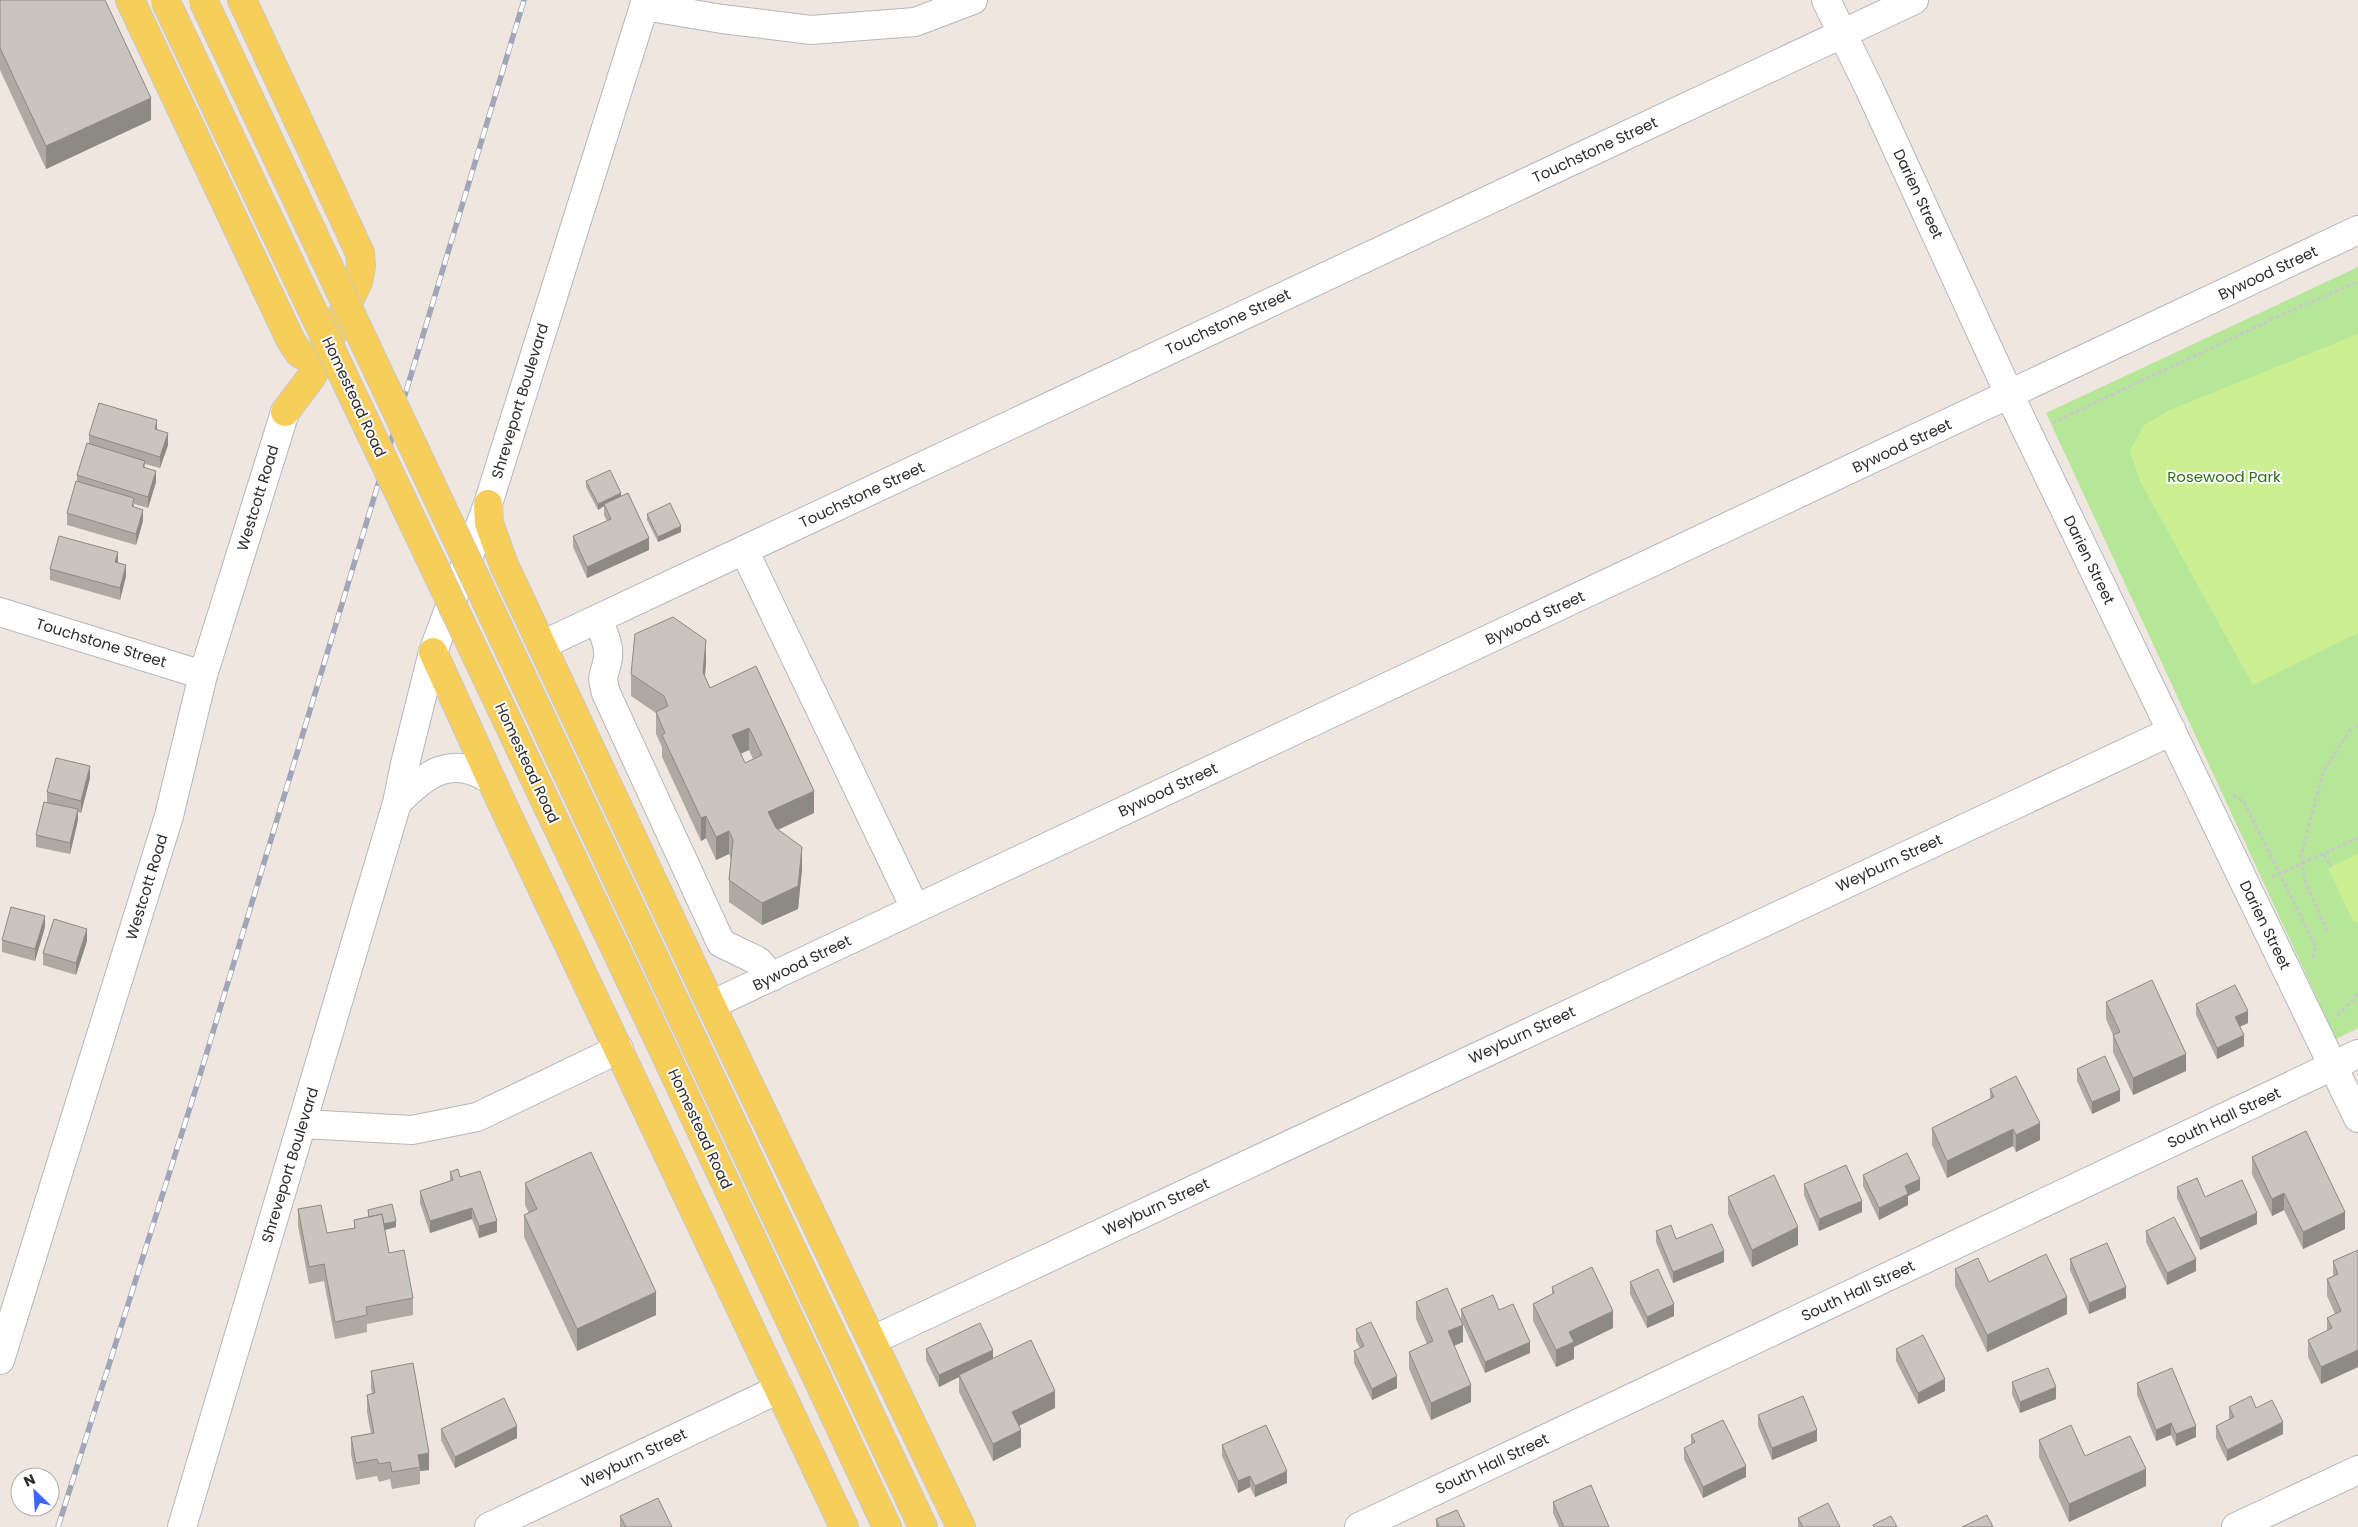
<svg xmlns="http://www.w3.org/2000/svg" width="2358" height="1527" viewBox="0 0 2358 1527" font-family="Poppins,sans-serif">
<rect width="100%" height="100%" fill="#efe7df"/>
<path fill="#b6e799" d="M2358,267V1028L2336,1039L2046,413Z"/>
<path fill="#ccef94" d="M2358,334V633L2253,685L2140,481L2130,451L2144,425L2170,410Z
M2358,854V921L2354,923L2328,868Z"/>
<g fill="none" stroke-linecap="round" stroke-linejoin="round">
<g stroke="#b3b6c1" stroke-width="30">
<path id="minor" d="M1826,0L1869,88L2010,396L2358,1118
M644,6L722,19L811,30L915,22L973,0
M744,550L915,908
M0,612L203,675
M598,619C602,630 610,645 608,658C605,677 600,671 606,693L721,943L758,961L772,977
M542,645L1914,0
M397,803C426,773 452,754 491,780
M711,1005L2358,230
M303,1124L412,1130L477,1117L619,1049
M873,1340L2172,731
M0,1360L169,816L203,675L285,412
M182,1527L397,803L405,764L433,652L488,504L646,0
M489,1527L779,1389
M1359,1527L2358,1054
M2236,1527L2358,1470"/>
</g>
<g stroke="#c8c8c8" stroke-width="30">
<path id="major" d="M130,0L291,341L299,353L310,359L322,357
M242,0L360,253L361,266L358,282L312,376L285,412
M488,504L489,523L504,565L711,1005L961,1527
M433,652L499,797L844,1527
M682,1017L923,1527
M653,1028L887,1527"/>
</g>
<path stroke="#c8c8c8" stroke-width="3" stroke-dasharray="4 2.5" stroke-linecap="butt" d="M2052,423L2292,310L2358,282
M2233,795L2244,802L2315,945L2313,960
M2324,854L2331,867
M2272,877L2358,838
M2327,931L2305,881L2301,856L2323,772L2350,730L2358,725
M2337,1015L2353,1000L2358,992"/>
<use href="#minor" stroke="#fff" stroke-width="28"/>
<use href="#major" stroke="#f8ce5b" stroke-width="28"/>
<g stroke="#a1a5b8" stroke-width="5.5">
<path id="rail" d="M58,1527L197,1085L524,0"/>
</g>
<use href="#rail" stroke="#fff" stroke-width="4" stroke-dasharray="11" stroke-linecap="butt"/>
<g stroke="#c8c8c8" stroke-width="30" stroke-linecap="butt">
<path id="major-bridge" d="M165,0L653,1028
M203,0L682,1017"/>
</g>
<use href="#major-bridge" stroke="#f8ce5b" stroke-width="28"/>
</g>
<path fill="#aea9a3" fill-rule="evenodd" d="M0,0L151,120L46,169L0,70Z
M157,430L168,445L160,468L145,464V468L156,482L148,508L134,504V507L143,521L136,545L67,525V513L77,481V475L89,443V435Z
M586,481L621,497L649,550L587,578L573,547V536L607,521L604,515V506L598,510L586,487Z
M647,514L681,532L658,542L647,520Z
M118,563L126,576L120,600L50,580V569Z
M706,663L705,676L710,688L756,666L814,813L778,830L802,869L798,909L762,925L729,902V880L731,859L729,854L716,860L706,838L701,841L662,757V747L656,734V713L631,696V674ZM749,750L753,759L745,763L741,754Z
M90,778L81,813L78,812V820L70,854L36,847V835L47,802V792Z
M45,927L35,961L2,952V940Z
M87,941L76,975L43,965V953Z
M2106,1002L2186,1071L2133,1095L2113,1052V1035L2106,1019Z
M2196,1004L2248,1023L2240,1026L2244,1046L2217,1059L2196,1015Z
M2077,1069L2120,1101L2092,1114L2077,1081Z
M1990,1089L2040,1140L2016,1152L2013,1146L1947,1178L1932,1145V1128L1990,1099Z
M2252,1157L2345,1229L2303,1249L2284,1210L2272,1216L2252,1174Z
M450,1172L460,1177L497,1232L479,1238L472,1219L430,1233L420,1203V1191L450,1181Z
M1863,1175L1920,1190L1908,1196V1205L1879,1220L1863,1186Z
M525,1183L656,1315L577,1351L524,1237V1215L529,1213L525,1205Z
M1804,1184L1862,1212L1819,1231L1804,1195Z
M2177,1187L2205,1197L2257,1224L2200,1250L2177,1198Z
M1728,1197L1798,1245L1752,1267L1728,1214Z
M298,1209L327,1233L354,1228V1220L368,1217V1210L396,1227L385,1230L389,1253L413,1298V1315L367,1324V1332L335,1339L324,1281L309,1284L298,1226Z
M1656,1231L1676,1239L1724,1262L1673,1283L1656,1242Z
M2146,1231L2196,1271L2167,1285L2146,1242Z
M2358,1250V1367L2321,1384L2308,1357V1340L2327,1331V1318L2335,1314L2327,1296V1279L2333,1276V1261Z
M2070,1259L2126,1298L2089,1314L2070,1270Z
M1955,1269L1989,1282L2067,1314L1987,1352L1955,1286Z
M1630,1282L1674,1316L1647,1328L1630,1294Z
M1552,1287L1613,1328L1574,1347V1359L1556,1367L1533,1321V1304L1552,1294Z
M1416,1302L1463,1342L1454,1346L1471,1402L1431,1420L1409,1369V1352L1427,1344L1416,1319Z
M1461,1309L1499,1310L1530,1353L1485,1373L1461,1320Z
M1356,1329L1397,1388L1372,1400L1354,1363V1351L1360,1348L1356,1341Z
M926,1349L993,1359L1055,1408L1019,1426L1021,1447L993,1461L959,1392V1377L939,1387L926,1360Z
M1896,1349L1945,1391L1918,1404L1896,1361Z
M371,1371L429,1470L420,1471V1484L392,1489L390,1479L379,1482L377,1476L356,1480L351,1454V1437L371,1434L367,1412V1395L372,1394L371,1388Z
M2012,1382L2056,1399L2020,1413L2012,1394Z
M2137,1383L2196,1437L2176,1446L2171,1435L2156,1441L2137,1395Z
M2229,1407L2283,1434L2227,1461L2216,1438V1426L2229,1419Z
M1758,1415L1817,1441L1772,1460L1758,1426Z
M441,1429L517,1438L455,1468L441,1440Z
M1691,1435L1746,1477L1703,1498L1684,1459V1448L1691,1444Z
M2039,1440L2085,1456L2146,1486L2069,1522L2039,1457Z
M1222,1445L1287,1483L1255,1497L1250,1487L1238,1493L1222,1456Z
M1553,1502L1609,1527H1559L1553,1513Z
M620,1516L672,1527H620Z
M1798,1518L1840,1527H1798Z
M1436,1519L1465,1527H1436Z"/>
<path fill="#8d8985" d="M151,98V120L46,169V146Z
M157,420V432L155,429Z
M168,433V445L160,468V457Z
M156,471V482L148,508V497Z
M621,493V498L604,504V506L598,510V504Z
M143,510V521L136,545V534Z
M681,526V532L658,542V537Z
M649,538V550L587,578V567Z
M118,552V564L115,562Z
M126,565V576L120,600V588Z
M706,640V663L703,695V672Z
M749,728V750L732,757V735Z
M90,766V778L81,813V801Z
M814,791V813L768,834V812Z
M78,809V820L70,854V843Z
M706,816V838L701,841V818Z
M729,831V854L716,860V837Z
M802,847V869L798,909L762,925V903Z
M45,916V927L35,961V949Z
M87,929V941L76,975V963Z
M2248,1011V1023L2235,1029V1017Z
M2244,1035V1046L2217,1059V1048Z
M2186,1054V1071L2133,1095V1078Z
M2120,1090V1101L2092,1114V1102Z
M2040,1123V1140L2016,1152V1135Z
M2013,1129V1146L1947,1178V1161Z
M1920,1179V1190L1908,1196V1205L1879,1220V1208L1905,1186Z
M2284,1193V1210L2272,1216V1199Z
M1862,1201V1212L1819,1231V1219Z
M472,1208V1219L430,1233V1221Z
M2345,1212V1229L2303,1249V1232Z
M2257,1213V1224L2200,1250V1238Z
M396,1221V1227L372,1233V1227Z
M497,1221V1232L479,1238V1226Z
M1798,1227V1245L1752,1267V1250Z
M1724,1251V1262L1673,1283V1272Z
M2196,1259V1271L2167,1285V1273Z
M2126,1287V1298L2089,1314V1303Z
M656,1292V1315L577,1351V1329Z
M2067,1297V1314L1987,1352V1335Z
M1674,1304V1316L1647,1328V1317Z
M1613,1311V1328L1574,1347V1359L1556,1367V1350L1569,1332Z
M1463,1325V1342L1448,1348V1331Z
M1530,1342V1353L1485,1373V1362Z
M993,1350V1361L959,1375V1377L939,1387V1375Z
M2358,1350V1367L2321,1384V1367Z
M1397,1376V1388L1372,1400V1389Z
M1945,1379V1391L1918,1404V1393Z
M1471,1385V1402L1431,1420V1403Z
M2056,1387V1399L2020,1413V1402Z
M1055,1391V1408L1012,1429V1412Z
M2283,1422V1434L2227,1461V1450Z
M2171,1423V1435L2156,1441V1430Z
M517,1426V1438L455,1468V1457Z
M2196,1426V1437L2176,1446V1434Z
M1021,1430V1447L993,1461V1444Z
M1817,1430V1441L1772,1460V1448Z
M429,1453V1470L420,1471V1467L418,1455Z
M1746,1466V1477L1703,1498V1487Z
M2146,1469V1486L2069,1522V1504Z
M1287,1471V1483L1255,1497V1486Z
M1250,1476V1487L1238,1493V1481Z"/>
<path fill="#cac4be" stroke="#8d8985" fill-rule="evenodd" d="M0,0H105L151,98L46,146L0,48Z
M99,403L157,420L155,429L168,433L160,457L89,435Z
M87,443L145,461L143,467L156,471L148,497L77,475Z
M610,470L621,493L598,504L586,481Z
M76,481L134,498L132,506L143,510L136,534L67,513Z
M628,493L649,538L587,567L573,536L611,519L604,504Z
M670,503L681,526L658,537L647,514Z
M59,536L118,552L115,562L126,565L120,588L50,569Z
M673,617L706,640L703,672L710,688L756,666L814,791L768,812L776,828L802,847L798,886L762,903L729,880L733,840L729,831L716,837L706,816L701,818L662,735L665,733L656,712L668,706L664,696L631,674L635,634ZM749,728L762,755L745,763L732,735Z
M56,758L90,766L81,801L47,792Z
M44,802L78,809L70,843L36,835Z
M11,907L45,916L35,949L2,940Z
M54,919L87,929L76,963L43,953Z
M2152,980L2186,1054L2133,1078L2113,1035L2120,1032L2106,1002Z
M2235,985L2248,1011L2235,1017L2244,1035L2217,1048L2196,1004Z
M2105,1056L2120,1090L2092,1102L2077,1069Z
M2016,1076L2040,1123L2016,1135L2013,1129L1947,1161L1932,1128L1994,1097L1990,1089Z
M2306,1131L2345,1212L2303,1232L2284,1193L2272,1199L2252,1157Z
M591,1152L656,1292L577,1329L524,1215L537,1209L525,1183Z
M1907,1153L1920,1179L1905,1186L1908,1194L1879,1208L1863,1175Z
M1846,1165L1862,1201L1819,1219L1804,1184Z
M458,1169L460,1177L480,1171L497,1221L479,1226L472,1208L430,1221L420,1191L453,1180L450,1172Z
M1774,1175L1798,1227L1752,1250L1728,1197Z
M2197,1178L2205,1197L2242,1180L2257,1213L2200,1238L2177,1187Z
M392,1204L396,1221L384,1224L382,1214L369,1217L368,1210Z
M321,1205L327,1233L355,1228L354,1220L382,1214L389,1253L404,1250L413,1298L366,1307L367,1315L335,1322L324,1264L309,1267L298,1209Z
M2174,1217L2196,1259L2167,1273L2146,1231Z
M1712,1224L1724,1251L1673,1272L1656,1231L1671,1225L1676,1239Z
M2107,1243L2126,1287L2089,1303L2070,1259Z
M2358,1250V1350L2321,1367L2308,1340L2332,1328L2327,1318L2341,1311L2327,1279L2338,1274L2333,1261Z
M2046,1254L2067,1297L1987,1335L1955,1269L1978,1258L1989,1282Z
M1592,1267L1613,1311L1569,1332L1574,1342L1556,1350L1533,1304L1554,1293L1552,1287Z
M1658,1269L1674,1304L1647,1317L1630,1282Z
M1447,1288L1463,1325L1448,1331L1471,1385L1431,1403L1409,1352L1433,1341L1416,1302Z
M1493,1295L1499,1310L1513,1304L1530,1342L1485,1362L1461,1309Z
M1371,1322L1397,1376L1372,1389L1354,1351L1364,1346L1356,1329Z
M980,1323L993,1350L939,1375L926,1349Z
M1923,1335L1945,1379L1918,1393L1896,1349Z
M1031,1340L1055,1391L1012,1412L1021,1430L993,1444L959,1375Z
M413,1363L429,1453L418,1455L420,1467L392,1472L390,1462L379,1464L377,1459L356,1463L351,1437L374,1433L367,1395L375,1393L371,1371Z
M2048,1368L2056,1387L2020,1402L2012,1382Z
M2172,1368L2196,1426L2176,1434L2171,1423L2156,1430L2137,1383Z
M1803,1396L1817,1430L1772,1448L1758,1415Z
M2251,1396L2256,1408L2272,1400L2283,1422L2227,1450L2216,1426L2234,1417L2229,1407Z
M504,1398L517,1426L455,1457L441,1429Z
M1723,1420L1746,1466L1703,1487L1684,1448L1695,1442L1691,1435Z
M1266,1425L1287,1471L1255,1486L1250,1476L1238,1481L1222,1445Z
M2071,1425L2085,1456L2130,1436L2146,1469L2069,1504L2039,1440Z
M1591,1485L1609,1527H1564L1553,1502Z
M658,1498L672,1527H626L620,1516Z
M1828,1503L1840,1527H1803L1798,1518Z
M1457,1510L1465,1527H1439L1436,1519Z
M1987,1515L1993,1527H1962Z
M1891,1516L1897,1527H1874L1873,1525Z"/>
<g text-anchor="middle" stroke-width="4" stroke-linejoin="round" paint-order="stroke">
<g font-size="15" fill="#2d2d2d" stroke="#fff">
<text transform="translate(1595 150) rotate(-25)" y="5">Touchstone Street</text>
<text transform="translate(1918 194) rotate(65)" y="5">Darien Street</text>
<text transform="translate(2268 273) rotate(-25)" y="5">Bywood Street</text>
<text transform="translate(1228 322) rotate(-25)" y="5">Touchstone Street</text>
<text transform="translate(354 397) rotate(65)" y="5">Homestead Road</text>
<text transform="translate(520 401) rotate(-73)" y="5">Shreveport Boulevard</text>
<text transform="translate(1902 446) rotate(-25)" y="5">Bywood Street</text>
<text transform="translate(862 495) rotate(-25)" y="5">Touchstone Street</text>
<text transform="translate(258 498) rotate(-73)" y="5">Westcott Road</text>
<text transform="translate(2089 560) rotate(64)" y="5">Darien Street</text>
<text transform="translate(1535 618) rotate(-25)" y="5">Bywood Street</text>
<text transform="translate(101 643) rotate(17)" y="5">Touchstone Street</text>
<text transform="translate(527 763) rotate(65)" y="5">Homestead Road</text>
<text transform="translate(1168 790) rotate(-25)" y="5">Bywood Street</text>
<text transform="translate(1889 863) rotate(-25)" y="5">Weyburn Street</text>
<text transform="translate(147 887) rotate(-73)" y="5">Westcott Road</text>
<text transform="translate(2265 925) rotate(64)" y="5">Darien Street</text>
<text transform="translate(802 963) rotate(-26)" y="5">Bywood Street</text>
<text transform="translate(1522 1035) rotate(-25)" y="5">Weyburn Street</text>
<text transform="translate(2224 1118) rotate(-25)" y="5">South Hall Street</text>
<text transform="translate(700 1129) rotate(65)" y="5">Homestead Road</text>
<text transform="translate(290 1165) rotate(-73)" y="5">Shreveport Boulevard</text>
<text transform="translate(1156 1207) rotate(-25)" y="5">Weyburn Street</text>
<text transform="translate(1858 1291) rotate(-25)" y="5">South Hall Street</text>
<text transform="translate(634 1458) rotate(-26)" y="5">Weyburn Street</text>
<text transform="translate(1492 1464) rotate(-25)" y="5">South Hall Street</text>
</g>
<g font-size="15" fill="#2c6f17" stroke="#fff">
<text x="2224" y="482">Rosewood Park</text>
</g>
</g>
<g transform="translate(35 1492) rotate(335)"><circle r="24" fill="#ffffff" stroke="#ababab"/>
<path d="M0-4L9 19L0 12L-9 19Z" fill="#3b66ff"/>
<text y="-8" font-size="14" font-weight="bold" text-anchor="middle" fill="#2d2d2d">N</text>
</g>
</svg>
